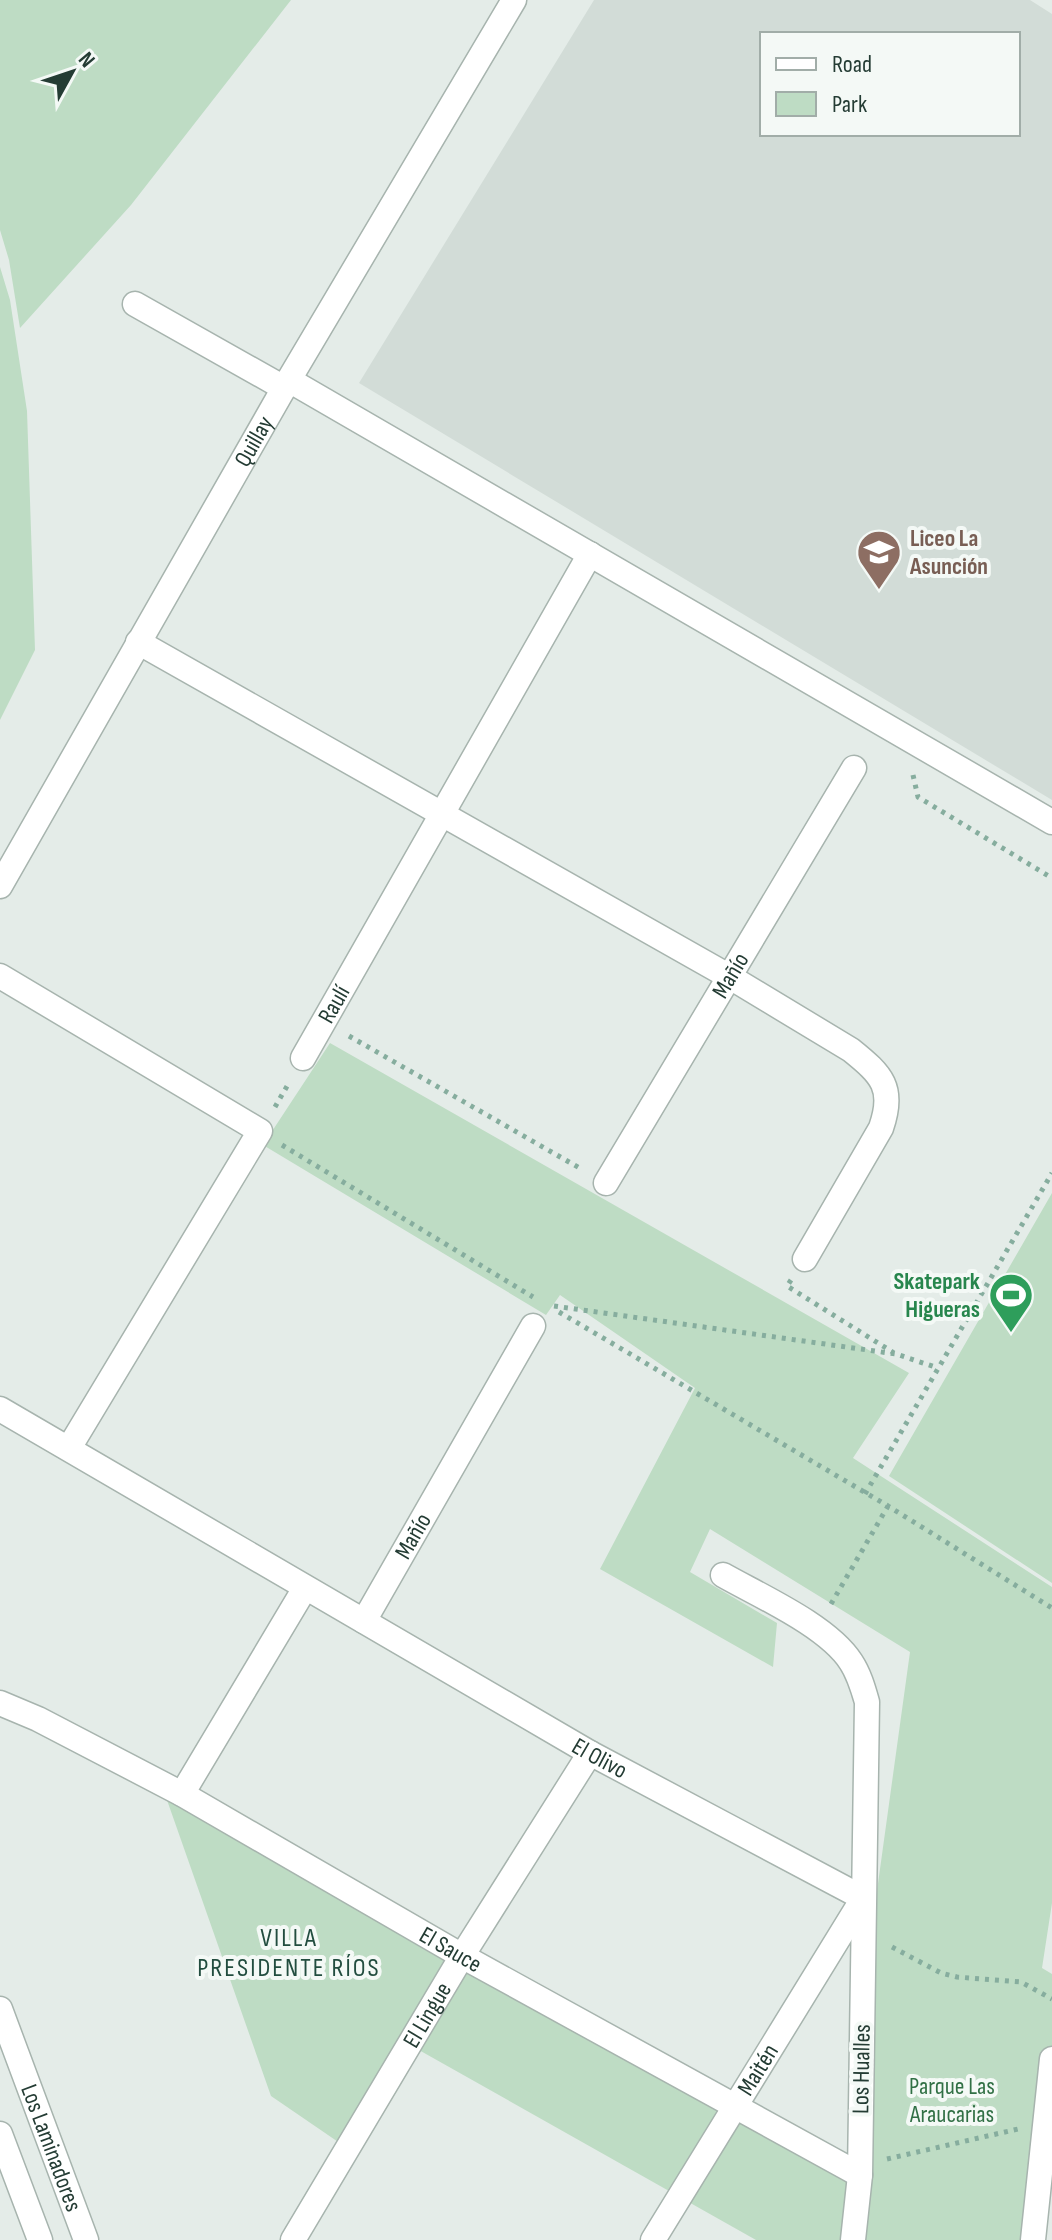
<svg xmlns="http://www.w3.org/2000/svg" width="1052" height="2240" viewBox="0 0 1052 2240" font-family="'Sofia Sans Condensed',sans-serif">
<rect width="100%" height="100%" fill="#e4ece8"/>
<path fill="#d2dcd7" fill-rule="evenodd" d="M594,0H1030L1052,14V800L359,383ZM762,34H1018V134H762Z"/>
<path fill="#bedcc4" d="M0,0H291L131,205L20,328L9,260L0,230Z
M0,267L10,300L27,411L35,650L0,720Z
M330,1043L909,1373L853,1458L1052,1587V1903L1042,1968L1052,1974V2117L1029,2240H756L410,2045L347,2148L271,2096L161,1783L847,2176L859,2021L910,1652L710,1529L690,1572L777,1623L773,1667L600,1569L695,1388L560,1295L546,1315L263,1145Z
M1052,1193V1583L889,1476Z"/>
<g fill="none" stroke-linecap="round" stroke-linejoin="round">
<g stroke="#a7b4ae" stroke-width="27">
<g id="minor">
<path d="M135,304L284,388"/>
<path d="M289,380L1052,822"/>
<path d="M138,642L730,977L851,1050C882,1075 895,1088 881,1128L805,1259"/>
<path id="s1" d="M0,886L284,388L514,0"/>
<path d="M0,976L260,1131L69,1448"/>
<path id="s2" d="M303,1058L590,554"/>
<path id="s3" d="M606,1183L854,768"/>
<path id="s4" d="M0,1409L590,1753L863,1898"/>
<path d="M723,1575C760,1596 828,1626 851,1662C859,1674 863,1688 867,1702L860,2175L853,2240"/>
<path id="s5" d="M364,1621L533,1326"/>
<path id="s6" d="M0,1703L38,1719L182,1794L462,1956L860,2175"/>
<path d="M182,1794L305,1588"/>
<path id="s7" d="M0,2009L86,2240"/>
<path d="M0,2134L40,2240"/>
<path id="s8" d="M293,2240L462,1956L590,1753"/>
<path id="s9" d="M653,2240L862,1900"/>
<path d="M1033,2240L1052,2059"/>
</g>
</g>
<path stroke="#86ad9e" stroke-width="5" stroke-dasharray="4 6" stroke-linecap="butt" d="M913,775L918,797L1052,878
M349,1036L583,1170
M275,1107L290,1081
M282,1145L533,1297
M791,1280L787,1286L894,1353
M554,1306L896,1354L938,1368
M559,1312L888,1506L1052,1608
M865,1494L1052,1173
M831,1604L888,1506
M892,1947L941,1973L957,1977L1021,1982L1052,1999
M887,2159L1018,2129"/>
<use href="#minor" stroke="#fff" stroke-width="24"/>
</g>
<defs>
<g id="school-pin" transform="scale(2.3)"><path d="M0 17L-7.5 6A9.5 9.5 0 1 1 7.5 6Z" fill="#8d6e63" stroke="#f4f9f6"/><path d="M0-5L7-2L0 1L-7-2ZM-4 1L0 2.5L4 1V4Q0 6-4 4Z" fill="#fff"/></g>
<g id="stadium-pin" transform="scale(2.3)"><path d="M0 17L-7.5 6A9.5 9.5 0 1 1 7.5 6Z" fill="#2e9e5b" stroke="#f4f9f6"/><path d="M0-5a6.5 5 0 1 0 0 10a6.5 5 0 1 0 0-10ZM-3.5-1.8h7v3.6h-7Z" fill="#fff"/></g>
</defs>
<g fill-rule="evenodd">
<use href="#school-pin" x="879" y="552"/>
<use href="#stadium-pin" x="1011" y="1295"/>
</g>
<g text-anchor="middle" stroke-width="8" stroke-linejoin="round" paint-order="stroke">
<g font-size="24" fill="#243c34" stroke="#f4f9f6">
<text dy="8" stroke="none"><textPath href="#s1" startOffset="512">Quillay</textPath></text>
<text dy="8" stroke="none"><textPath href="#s3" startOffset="242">Mañío</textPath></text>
<text dy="8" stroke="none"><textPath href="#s2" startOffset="62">Raulí</textPath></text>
<text dy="8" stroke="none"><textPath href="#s5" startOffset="98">Mañío</textPath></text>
<text dy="8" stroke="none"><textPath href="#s4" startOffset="694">El Olivo</textPath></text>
<text dy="8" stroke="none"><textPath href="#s6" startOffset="514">El Sauce</textPath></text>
<text dy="8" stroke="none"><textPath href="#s8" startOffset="262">El Lingue</textPath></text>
<text dy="8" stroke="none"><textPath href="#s9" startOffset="200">Maitén</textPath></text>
<text transform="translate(861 2069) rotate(-89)" y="8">Los Hualles</text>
<text dy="8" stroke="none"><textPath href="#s7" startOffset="148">Los Laminadores</textPath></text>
</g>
<g font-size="24" font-weight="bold" fill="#785e54" stroke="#f4f9f6" text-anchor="start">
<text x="910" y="546">Liceo La<tspan x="910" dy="28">Asunción</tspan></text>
</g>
<g font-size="24" font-weight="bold" fill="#27864d" stroke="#f4f9f6" text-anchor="end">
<text x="980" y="1289">Skatepark<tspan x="980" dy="28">Higueras</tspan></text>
</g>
<g font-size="24" fill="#317045" stroke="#f4f9f6">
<text x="952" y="2094">Parque Las<tspan x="952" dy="28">Araucarias</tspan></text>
</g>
<g font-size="26" letter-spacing="2" fill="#224d3f" stroke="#f4f9f6">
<text x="289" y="1946">VILLA<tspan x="289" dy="30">PRESIDENTE RÍOS</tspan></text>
</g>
</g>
<rect x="760" y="32" width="260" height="104" fill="#f4f9f6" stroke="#a1ada8" stroke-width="2"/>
<rect x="776" y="58" width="40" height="12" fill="#ffffff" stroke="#a1ada8" stroke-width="2"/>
<text x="832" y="72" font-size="24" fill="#243c34">Road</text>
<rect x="776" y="92" width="40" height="24" fill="#bedcc4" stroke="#a1ada8" stroke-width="2"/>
<text x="832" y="112" font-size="24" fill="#243c34">Park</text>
<g transform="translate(72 72) rotate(50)" stroke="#f4f9f6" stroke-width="6" paint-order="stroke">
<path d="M0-6L14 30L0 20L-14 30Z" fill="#243c34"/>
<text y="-12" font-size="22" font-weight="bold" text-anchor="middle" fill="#243c34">N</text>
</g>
</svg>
